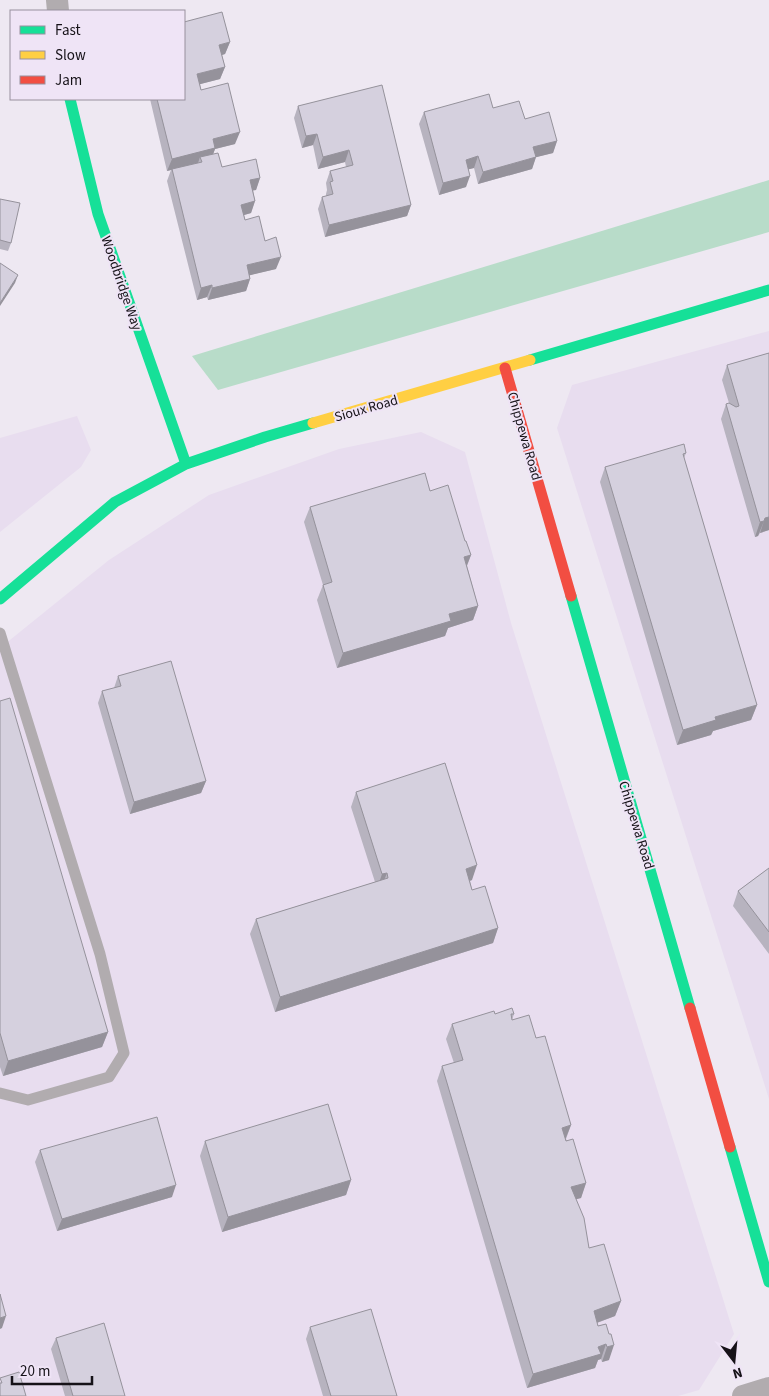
<svg xmlns="http://www.w3.org/2000/svg" width="769" height="1396" viewBox="0 0 769 1396" font-family="'Source Sans 3',sans-serif">
<rect width="100%" height="100%" fill="#eee8f2"/>
<path fill="#e8ddef" d="M769,331V1099L557,428L572,385Z
M77,416L91,450L81,467L0,532V438Z
M421,432L465,452L511,623L734,1334L699,1390L678,1396H0V648L109,560L209,495L339,449Z"/>
<path fill="#b8dcc9" d="M769,180V232L218,390L192,356Z"/>
<g fill="none" stroke-linecap="round" stroke-linejoin="round">
<path stroke="#b1acaf" stroke-width="11" d="M0,633L100,954L124,1053L109,1077L28,1100L0,1093"/>
<path stroke="#b1acaf" stroke-width="22" d="M57,0L58,11
M743,1396L769,1388"/>
<path stroke="#16e098" stroke-width="11" d="M70,99L98,214L186,464
M530,360L769,290
M571,596L690,1008
M0,599L115,502L186,464L265,437L313,423
M730,1147L769,1282"/>
<path stroke="#ffcf43" stroke-width="11" d="M313,423L530,360"/>
<path stroke="#f24e42" stroke-width="11" d="M505,368L571,596
M690,1008L730,1147"/>
</g>
<path fill="#b7b3bf" d="M230,42L225,54L222,55L225,67L220,79L200,84L201,90L235,144L215,149L213,154L222,167L260,178L256,190H253L255,201L251,213L244,215L245,220L265,241L276,269L250,275V279L246,291L208,300L207,297L197,300L167,181L171,170L167,171L150,99H184Z
M298,106L411,205L407,216L325,237L318,209L322,197L326,196V194L327,190L326,183L330,171L346,167L345,162L318,169L313,145L302,148L294,118Z
M493,108L525,119L557,141L553,153L536,157L532,169L478,184L474,168L468,169L466,187L439,195L419,124L424,112Z
M0,199L11,243L8,251L0,249Z
M769,353V530L760,533L758,536L755,537L721,419L726,404L729,403L722,380L727,365Z
M686,453L684,458L757,705L751,720L713,731L711,735L677,745L600,482L605,467Z
M430,491L465,541L471,555L467,566L478,606L473,620L448,628L445,636L337,668L317,600L323,585L304,522L310,507Z
M118,676L206,781L201,793L130,814L98,703L102,691L114,688Z
M0,701L108,1032L102,1047L3,1076L0,1067Z
M356,792L472,880L470,881L472,890L498,928L493,943L275,1012L250,934L256,919L375,882L351,807Z
M769,868V954L733,906L738,891Z
M495,1014H514L512,1020L536,1038L571,1125L566,1139L586,1183L581,1198L576,1199L589,1248L621,1301L615,1316L597,1323L598,1326L606,1324L609,1360L602,1362L601,1359L598,1360L595,1368L527,1388L437,1081L442,1066L454,1063L446,1039L452,1024Z
M205,1141L351,1180L346,1195L222,1232L200,1156Z
M40,1150L172,1197L57,1231L35,1162Z
M310,1327L397,1396H323L306,1339Z
M56,1338L125,1396H65L51,1349Z"/>
<path fill="#95929b" d="M230,42L225,54L215,57L219,45Z
M225,67L220,79L193,86L197,74Z
M240,132L235,144L215,149L211,160L200,157L198,163L167,171L172,159L213,139Z
M317,134L313,145L302,148L306,136Z
M557,141L553,153L529,159L533,147Z
M349,150L345,162L318,169L323,157Z
M478,156L474,168L462,171L466,160Z
M536,157L532,169L478,184L483,172Z
M470,176L466,187L439,195L443,183Z
M260,178L256,190L246,192L250,180Z
M255,201L251,213L237,217L241,205Z
M411,205L407,216L325,237L329,225Z
M281,257L276,269L243,277L247,265Z
M18,275L15,283L0,306V303Z
M250,279L246,291L208,300L212,288Z
M212,285L207,297L197,300L201,288Z
M769,517V530L760,533L765,518Z
M764,521L758,536L755,537L760,522Z
M471,555L465,570L464,557Z
M478,606L473,620L448,628L445,636L337,668L343,653L449,614Z
M757,705L751,720L713,731L711,735L677,745L683,730L715,717Z
M206,781L201,793L130,814L134,802Z
M477,865L472,880L460,884L466,869Z
M387,873L381,888L377,889L382,874Z
M498,928L493,943L275,1012L280,997Z
M108,1032L102,1047L3,1076L8,1061Z
M571,1125L565,1140L562,1128Z
M351,1180L346,1195L222,1232L228,1217Z
M586,1183L581,1198L565,1202L571,1187Z
M176,1185L172,1197L57,1231L62,1219Z
M621,1301L615,1316L588,1326L594,1311Z
M6,1316L2,1328L0,1329V1318Z
M606,1344L601,1359L598,1360L595,1368L527,1388L533,1374Z
M614,1345L609,1360L602,1362L607,1347Z"/>
<path fill="#d5d0de" stroke="#95929b" d="M222,12L230,42L219,45L225,67L197,74L201,90L228,83L240,132L213,139L215,148L172,159L157,99H184V22Z
M382,85L411,205L329,225L322,197L333,194L330,182L333,181L330,171L353,165L349,150L323,157L317,134L306,136L298,106Z
M489,94L493,108L519,101L525,119L549,112L557,141L533,147L536,157L483,172L478,156L466,160L470,176L443,183L424,112Z
M218,153L222,167L256,159L260,178L250,180L255,201L241,205L245,220L259,216L265,241L276,237L281,257L247,265L250,279L212,288V285L201,288L172,169L202,162L200,157Z
M0,199L20,203L11,243L0,240Z
M0,263L18,275L0,303Z
M769,353V517L765,518L764,521L760,522L726,404L729,403L736,407L739,406L727,365Z
M684,444L686,453L683,454L757,705L715,717L716,720L683,730L605,467Z
M425,473L430,491L448,485L465,541H466L471,555L464,557L478,606L449,614L451,621L343,653L323,585L332,582L310,507Z
M171,661L206,781L134,802L102,691L121,686L118,676Z
M10,698L108,1032L8,1061L0,1033V701Z
M445,763L477,865L466,869L472,890L485,886L498,928L280,997L256,919L388,878L387,873L382,874L356,792Z
M769,868V932L738,891Z
M512,1008L514,1014H511L512,1020L529,1015L536,1038L545,1036L571,1125L562,1128L566,1141L573,1139L586,1183L571,1187L584,1218L589,1248L604,1244L621,1301L594,1311L598,1326L606,1324L609,1334H611L614,1345L607,1347L606,1344L598,1347L601,1354L533,1374L442,1066L463,1060L452,1024L494,1011L495,1014Z
M328,1104L351,1180L228,1217L205,1141Z
M157,1117L176,1185L62,1219L40,1150Z
M0,1294L6,1316L0,1318Z
M371,1309L397,1396H331L310,1327Z
M104,1323L125,1396H73L56,1338Z
M19,1372L26,1396H0V1383H2L0,1378Z"/>
<g text-anchor="middle" stroke-width="4" stroke-linejoin="round" paint-order="stroke">
<g font-size="14" fill="#161218" stroke="#efe4f6">
<text transform="translate(122 283) rotate(71)" y="5">Woodbridge Way</text>
<text transform="translate(366 408) rotate(-16)" y="5">Sioux Road</text>
<text transform="translate(525 436) rotate(74)" y="5">Chippewa Road</text>
<text transform="translate(637 825) rotate(73)" y="5">Chippewa Road</text>
</g>
</g>
<rect x="10" y="10" width="175" height="90" fill="#efe4f6" stroke="#98909d"/>
<rect x="20" y="26" width="25" height="8" fill="#16e098" stroke="#98909d"/>
<text x="55" y="35" font-size="15" fill="#161218">Fast</text>
<rect x="20" y="51" width="25" height="8" fill="#ffcf43" stroke="#98909d"/>
<text x="55" y="60" font-size="15" fill="#161218">Slow</text>
<rect x="20" y="76" width="25" height="8" fill="#f24e42" stroke="#98909d"/>
<text x="55" y="85" font-size="15" fill="#161218">Jam</text>
<g transform="translate(734 1361) rotate(164)" stroke="#efe4f6" stroke-width="4" paint-order="stroke">
<path d="M0-4L9 19L0 12L-9 19Z" fill="#161218"/>
<text y="-8" font-size="14" font-weight="bold" text-anchor="middle" fill="#161218">N</text>
</g>
<path d="M12 1376v8h80v-8" fill="none" stroke="#161218" stroke-width="2.5"/>
<text x="20" y="1376" font-size="15" fill="#161218" stroke="#efe4f6" stroke-width="4" paint-order="stroke">20 m</text>
</svg>
